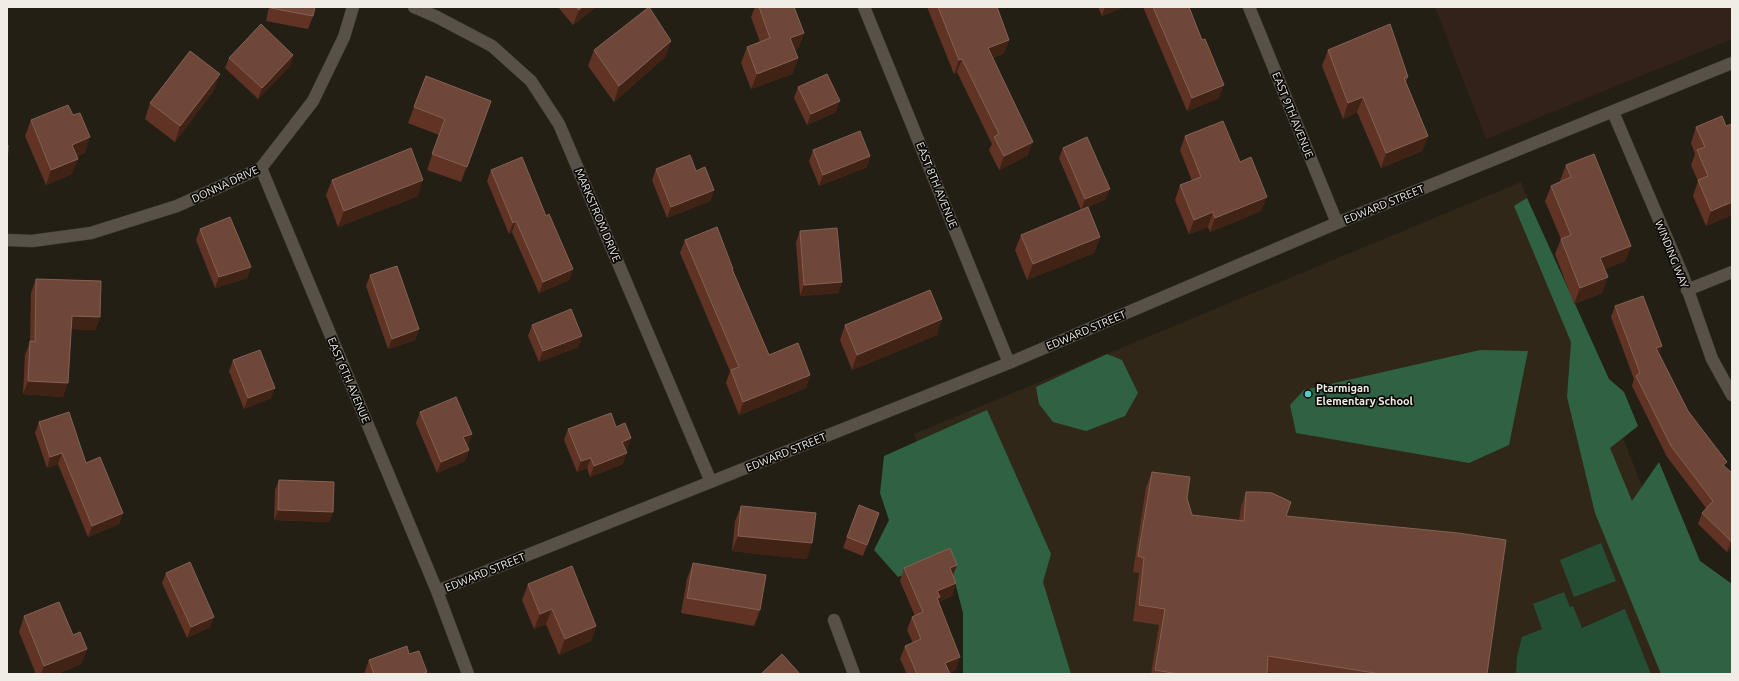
<svg xmlns="http://www.w3.org/2000/svg" width="1739" height="681" viewBox="0 0 1739 681" font-family="Ubuntu,sans-serif">
<rect width="100%" height="100%" fill="#241f15"/>
<path fill="#332219" d="M1435,7H1732V39L1486,139Z"/>
<path fill="#302718" d="M1521,182L1717,674H1006L914,434Z"/>
<path fill="#254f35" d="M1601,543L1616,581L1574,597L1560,560Z
M1564,592L1570,607L1573,606L1582,628L1625,609L1651,674H1516L1517,657L1522,637L1542,629L1533,604Z"/>
<path fill="#2f6242" d="M1527,198L1609,379L1624,392L1638,426L1610,448L1632,501L1659,462L1700,561L1732,584V674H1661L1595,513L1567,397L1571,342L1514,206Z
M1480,350L1528,351L1509,445L1469,463L1296,433L1290,405L1304,390Z
M1107,354L1122,360L1138,393L1125,416L1086,431L1053,422L1039,404L1036,387Z
M987,410L1051,554L1043,582L1071,674H963V613L949,559L898,577L874,550L889,520L880,493L884,456Z"/>
<g fill="none" stroke-linecap="round" stroke-linejoin="round">
<g stroke="#3f3a35" stroke-width="13">
<path id="minor" d="M414,7L437,17L492,46L531,81L559,124L711,482
M864,7L1009,363
M1249,7L1337,223
M1613,112L1683,276L1712,359L1732,395
M261,168L437,591L468,674
M7,240L32,241L91,233L177,206L261,168L313,101L344,37L353,7
M1687,290L1732,272
M437,591L1009,363L1337,223L1732,63
M834,620L854,674"/>
</g>
<use href="#minor" stroke="#585147" stroke-width="12"/>
</g>
<path fill="#603325" d="M269,7H315L313,16L308,29L266,21Z
M558,7H596L573,25Z
M755,7H794L804,33L798,48L794,50L798,58L792,74L751,89L741,63L747,47L760,42L751,17Z
M927,7H997L1009,40L1004,53L993,58L1028,155L999,170L989,150L992,144L957,72L954,74Z
M1098,7H1124L1102,16Z
M1143,7H1189L1219,98L1187,111Z
M671,41L665,57L614,102L588,66L594,50Z
M1328,50L1408,77L1406,82L1428,136L1422,151L1381,168L1357,112L1343,119L1322,66Z
M293,55L290,66L258,99L225,68L229,58Z
M426,76L491,101L461,182L427,170L439,135L408,123Z
M798,87L836,112L807,125L794,98Z
M214,90L175,142L145,119L150,103Z
M73,115L85,153L77,156L72,174L46,185L25,136L31,120Z
M1732,124V215L1706,226L1693,196L1698,181L1691,165L1695,154L1691,143L1696,127L1726,126Z
M1185,136L1240,162L1261,211L1210,232L1208,227L1189,234L1175,200L1180,185L1192,181L1180,150Z
M1063,148L1106,199L1088,207L1100,237L1094,253L1027,280L1015,250L1021,235L1081,210L1059,158Z
M813,150L870,156L867,167L819,186L809,161Z
M1566,165L1631,246L1625,261L1605,269L1602,293L1574,304L1555,254L1561,239L1545,201L1551,186L1561,181H1560Z
M656,169L696,171L714,190L710,201L667,218L652,180Z
M491,170L546,216L573,269L569,280L539,293L512,232L509,234L487,181Z
M332,180L418,196L338,227L326,195Z
M200,229L251,267L247,278L215,288L196,240Z
M800,231L842,282L838,293L800,296L796,242Z
M685,240L733,269V271L769,355L810,375L806,388L739,415L726,383L730,371L680,253Z
M370,275L419,329L415,340L388,349L366,286Z
M36,279L100,317L95,330L71,329L63,397L23,394L25,355L30,342L31,293Z
M1615,306L1659,353L1688,411L1725,467L1732,547L1727,552L1698,524L1702,513L1706,508L1667,457L1632,386L1634,379L1611,317Z
M532,325L582,336L578,347L539,362L528,336Z
M845,325L937,335L852,370L840,340Z
M233,360L271,398L244,409L229,371Z
M420,412L472,434L468,444L467,445L469,450L465,461L437,473L416,423Z
M39,422L123,513L119,524L88,537L58,464L47,468L35,433Z
M616,427L631,438L627,449L625,450L623,464L590,477L587,468L577,472L564,440L568,429Z
M1152,472L1187,498L1192,515L1239,520L1241,507L1246,492L1286,516L1487,674H1278L1267,672V674H1151L1159,625L1133,621L1139,573L1133,572L1146,487Z
M279,480L333,512L329,522L274,520L275,490Z
M741,506L807,559L732,551L735,521Z
M879,513L863,556L843,548L847,537Z
M693,563L760,610L754,626L681,613L687,579Z
M957,565L953,575L956,583L952,596L938,602L956,670L949,673L950,674H907L900,659L905,646L913,643L907,630L912,617L915,616L900,581L904,568Z
M166,573L214,617L210,627L187,638L162,583Z
M528,584L596,626L591,641L559,655L546,624L534,629L522,600Z
M24,616L73,635L87,649L81,664L57,674H36L19,632Z
M409,654L426,674H364L369,660Z"/>
<path fill="#412316" d="M582,7H596L573,25L579,10Z
M1105,7H1124L1102,16Z
M804,33L798,48L784,53L790,38Z
M1009,40L1004,53L983,62L988,48Z
M671,41L665,57L614,102L619,86Z
M293,55L290,66L258,99L262,88Z
M798,58L792,74L751,89L757,74Z
M962,59L957,72L954,74L959,60Z
M220,74L214,90L175,142L180,126Z
M1224,85L1219,98L1187,111L1192,98Z
M1363,97L1357,112L1343,119L1348,103Z
M840,101L836,112L807,125L811,114Z
M1428,136L1422,151L1381,168L1386,153Z
M90,137L85,153L66,160L72,145Z
M1033,142L1028,155L999,170L1004,156Z
M870,156L867,167L819,186L823,175Z
M78,159L72,174L46,185L51,170Z
M423,180L418,196L338,227L344,211Z
M1110,189L1106,199L1081,210L1085,199Z
M714,190L710,201L667,218L671,207Z
M1267,197L1261,211L1210,232L1215,218Z
M1732,202V215L1706,226L1711,211Z
M1213,212L1208,227L1189,234L1194,220Z
M516,221L512,232L509,234L513,223Z
M1100,237L1094,253L1027,280L1033,264Z
M1631,246L1625,261L1594,273L1600,258Z
M251,267L247,278L215,288L219,277Z
M573,269L569,280L539,293L543,282Z
M1608,277L1602,293L1574,304L1580,288Z
M842,282L838,293L800,296L804,285Z
M72,316L100,317L95,330L67,329Z
M942,319L937,335L852,370L857,355Z
M419,329L415,340L388,349L392,339Z
M582,336L578,347L539,362L543,351Z
M1662,346L1658,356L1656,348Z
M810,375L806,388L739,415L743,402Z
M28,381L68,383L63,397L23,394Z
M275,388L271,398L244,409L248,398Z
M472,434L468,444L459,448L463,437Z
M631,438L627,449L618,453L622,442Z
M469,450L465,461L437,473L441,462Z
M62,453L58,464L47,468L50,457Z
M627,453L623,464L590,477L594,466Z
M591,458L587,468L577,472L581,461Z
M278,510L333,512L329,522L274,520Z
M123,513L119,524L88,537L92,526Z
M738,536L812,543L807,559L732,551Z
M1732,540V547L1727,552L1731,541Z
M957,565L952,578L950,568Z
M956,583L952,596L938,602L935,610L937,591Z
M552,609L546,624L534,629L540,614Z
M214,617L210,627L187,638L191,627Z
M596,626L591,641L559,655L565,639Z
M87,649L81,664L57,674H41L44,666Z
M960,657L956,670L946,674L945,663Z"/>
<path fill="#6f4739" stroke="#846154" d="M271,7H315L313,16L271,8Z
M576,7H582L579,10Z
M649,7L671,41L619,86L594,50Z
M759,7H794L804,33L790,38L798,58L757,74L747,47L770,38Z
M938,7H997L1009,40L988,48L1033,142L1004,156L994,137L999,134L962,59L959,60Z
M1153,7H1189L1202,40L1205,39L1224,85L1192,98Z
M261,24L293,55L262,88L229,58Z
M1390,24L1408,77L1404,78L1428,136L1386,153L1363,97L1348,103L1328,50Z
M190,51L220,74L180,126L150,103Z
M827,74L840,101L811,114L798,87Z
M426,76L491,101L467,167L432,154L445,119L414,107Z
M68,105L73,115L80,113L90,137L72,145L78,159L51,170L31,120Z
M1722,116L1726,126L1732,124V202L1711,211L1698,180L1708,176L1697,150L1705,147L1696,127Z
M1223,121L1240,162L1251,157L1267,197L1215,218L1213,212L1194,220L1180,185L1201,177L1185,136Z
M860,131L870,156L823,175L813,150Z
M1087,137L1110,189L1085,199L1063,148Z
M7,145H8L7,166Z
M411,148L423,180L344,211L332,180Z
M1594,154L1631,246L1600,258L1608,277L1580,288L1561,239L1571,235L1551,186L1571,177L1566,165Z
M690,155L696,171L705,167L714,190L671,207L656,169Z
M522,157L546,216L549,214L573,269L543,282L516,221L513,223L491,170Z
M1088,207L1100,237L1033,264L1021,235Z
M230,217L251,267L219,277L200,229Z
M717,227L733,269H732L769,355L798,343L810,375L743,402L731,370L739,367L685,240Z
M837,228L842,282L804,285L800,231Z
M397,266L419,329L392,339L370,275Z
M36,279L101,281L100,317L72,316L68,383L28,381L30,341L35,342Z
M930,290L942,319L857,355L845,325Z
M1643,296L1662,346L1656,348L1688,411L1727,462L1723,465L1732,473V540L1731,541L1702,513L1713,501L1671,446L1636,376L1640,373L1615,306Z
M571,309L582,336L543,351L532,325Z
M260,350L275,388L248,398L233,360Z
M456,397L472,434L463,437L469,450L441,462L420,412Z
M69,412L86,463L100,457L123,513L92,526L62,453L50,457L39,422Z
M611,413L616,427L625,423L631,438L622,442L627,453L594,466L591,458L581,461L568,429Z
M1152,472L1190,477L1187,498L1192,515L1244,521L1246,492H1260L1272,493L1291,502L1286,516L1458,533L1506,540L1487,674H1381L1268,656L1267,674H1178L1155,670L1165,609L1139,605L1144,558L1138,556Z
M279,480L334,482L333,512L278,510Z
M859,505L879,513L867,545L847,537Z
M741,506L816,513L812,543L738,536Z
M950,548L957,565L950,568L956,583L937,591L940,597L937,598L960,657L945,663L950,674H917L905,646L921,639L912,617L923,612L904,568Z
M190,562L214,617L191,627L166,573Z
M693,563L766,575L760,610L687,598Z
M572,566L596,626L565,639L552,609L540,614L528,584Z
M59,602L73,635L80,632L87,649L44,666L24,616Z
M407,646L409,654L419,651L427,672L422,674H374L369,660Z
M782,654L800,674H761Z"/>
<circle fill="#53cdca" stroke="#0b0906" stroke-width="1.5" cx="1308" cy="394" r="4"/>
<g text-anchor="middle" stroke-width="3.5" stroke-linejoin="round" paint-order="stroke">
<g font-size="11" fill="#f0ece6" stroke="#0b0906">
<text transform="translate(1293 115) rotate(68)" y="4">EAST 9TH AVENUE</text>
<text transform="translate(225 184) rotate(-25)" y="4">DONNA DRIVE</text>
<text transform="translate(937 185) rotate(68)" y="4">EAST 8TH AVENUE</text>
<text transform="translate(1384 204) rotate(-22)" y="4">EDWARD STREET</text>
<text transform="translate(598 215) rotate(67)" y="4">MARKSTROM DRIVE</text>
<text transform="translate(1672 254) rotate(68)" y="4">WINDING WAY</text>
<text transform="translate(1086 330) rotate(-23)" y="4">EDWARD STREET</text>
<text transform="translate(349 380) rotate(67)" y="4">EAST 6TH AVENUE</text>
<text transform="translate(786 452) rotate(-22)" y="4">EDWARD STREET</text>
<text transform="translate(485 572) rotate(-22)" y="4">EDWARD STREET</text>
</g>
<g font-size="11" font-weight="bold" fill="#f0ece6" stroke="#0b0906" text-anchor="start">
<text x="1316" y="392">Ptarmigan<tspan x="1316" dy="13">Elementary School</tspan></text>
</g>
</g>
<rect width="1739" height="681" fill="none" stroke="#f0ece6" stroke-width="16"/>
</svg>
